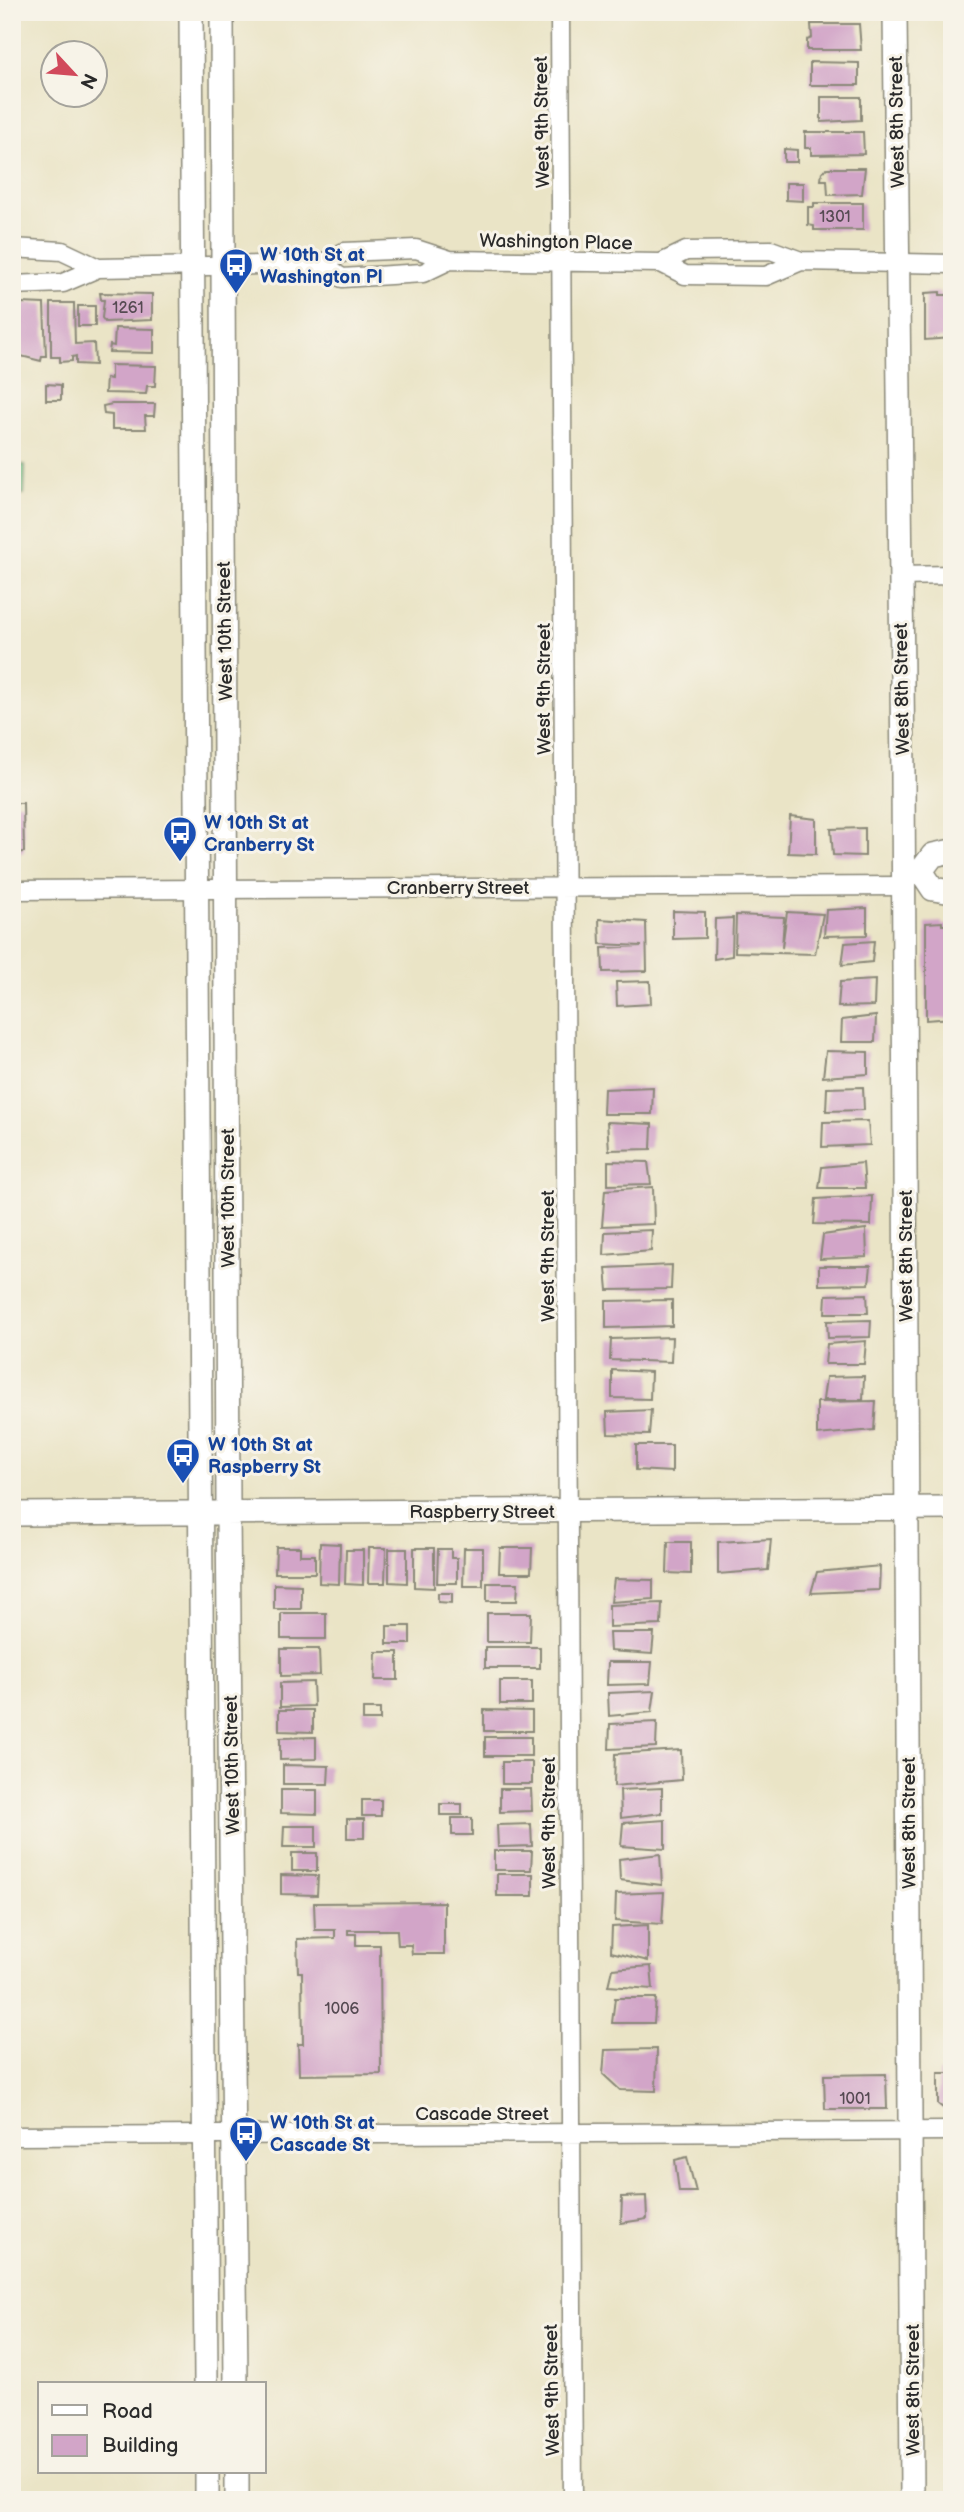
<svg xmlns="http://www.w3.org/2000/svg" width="964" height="2512" viewBox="0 0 964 2512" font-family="'Balsamiq Sans',sans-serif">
<rect width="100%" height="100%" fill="#f7f3e8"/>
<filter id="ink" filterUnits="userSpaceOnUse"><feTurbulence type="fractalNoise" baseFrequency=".0143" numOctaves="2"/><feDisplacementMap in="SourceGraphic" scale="14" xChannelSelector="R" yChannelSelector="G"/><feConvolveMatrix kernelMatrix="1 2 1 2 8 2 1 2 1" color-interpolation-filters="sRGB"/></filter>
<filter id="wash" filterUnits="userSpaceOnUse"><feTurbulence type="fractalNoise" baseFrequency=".00686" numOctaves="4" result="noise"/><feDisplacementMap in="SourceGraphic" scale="28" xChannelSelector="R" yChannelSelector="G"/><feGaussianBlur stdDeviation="1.57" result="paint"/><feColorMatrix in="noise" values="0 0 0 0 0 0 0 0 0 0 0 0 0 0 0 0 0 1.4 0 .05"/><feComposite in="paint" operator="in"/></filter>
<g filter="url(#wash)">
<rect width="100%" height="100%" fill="#eae4c6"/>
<path fill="#8bdd9d" stroke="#5b8464" stroke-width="2" d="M12,465H25L24,494H12Z"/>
<g id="blocks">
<path fill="#d2a5c8" d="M824,12H859V17H824Z
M811,24H859L861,50H807V40L812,38Z
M810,62L859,63V85H810Z
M821,97H861V120L821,122Z
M805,132H863L864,154L811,155V148H805Z
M784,149L797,150V162H784Z
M827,168H865L862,194L828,195L827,180H821L822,172Z
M786,183H803V201L786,200Z
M814,203H863V230H814V226L808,225V207H814Z
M940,292V295H952V338L925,340V293Z
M100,293L152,294V320L105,322L102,318L104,300H101Z
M21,303L44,304L46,356H42L41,361L21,356Z
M51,303H74L75,344L94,343L95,365L76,364V356L72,357V361L60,362V357H51Z
M78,306H95V326H78Z
M115,328L154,329V353L109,352L110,345L114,346Z
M111,365L156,366L155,386H147L146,394L105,393L106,378L111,379Z
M46,384L61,385V400H46Z
M112,404H155L154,416H145L146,429H112V415L104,414L103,406Z
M949,707H952V755H949Z
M12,803H23L24,852L12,853Z
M790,816L816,819V854L788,853Z
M865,828V856L833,855L831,829Z
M867,908V935L824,936L826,910Z
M673,911L705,912V938L673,939Z
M787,912L823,914L815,954L735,952L736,915L784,917L782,948Z
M733,918L732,956L714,959L715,919Z
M599,919L646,922L647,971L603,972L602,948L642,946L600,944Z
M942,922V925H952V1018L926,1020V923Z
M874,941L872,962L842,965L845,943Z
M875,980L874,1006L838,1007L840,982Z
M650,981L651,1004L617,1006L616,982Z
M876,1016L875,1042H841L842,1020Z
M826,1051L868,1052V1074L823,1077Z
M653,1087L652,1114H603L604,1089Z
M863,1087L864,1110L826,1111L827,1088Z
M868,1121L870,1145L822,1147L823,1122Z
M607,1122L652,1124L651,1149L609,1150Z
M608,1161L648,1162L651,1184L608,1185Z
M863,1163L865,1188H819L822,1167Z
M653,1187L654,1224L602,1226L605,1190Z
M872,1196L871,1225L814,1224L816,1199Z
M866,1229L867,1257L820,1259L823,1235Z
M652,1230L651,1251L604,1255L605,1232Z
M672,1265L671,1289L608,1290L606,1268Z
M819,1266H871L869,1284L819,1285Z
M867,1294L868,1313H825L826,1295Z
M672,1300V1326L606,1328V1301Z
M871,1320L870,1337L828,1338L827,1321Z
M672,1337L671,1362L610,1360L611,1339Z
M866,1341L864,1364H825L827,1344Z
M612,1370L651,1372L650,1399L612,1398Z
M864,1376L863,1400H823L826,1377Z
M876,1401L874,1430L817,1435V1402Z
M651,1410L649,1435L608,1434L607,1412Z
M636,1445H672V1472L636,1470Z
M771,1539L768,1570L718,1574V1542Z
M668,1542H691V1574L667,1573Z
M320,1543L340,1544L339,1584L319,1583Z
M276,1547H300V1555H315V1573H275Z
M369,1548H386L385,1583H368Z
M414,1548H434V1588L414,1587Z
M464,1548H483V1586H463Z
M500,1548H532L531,1573H499Z
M389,1549H407V1583L389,1582Z
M438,1549H451V1558H457V1583H437Z
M346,1550H363V1585L345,1584Z
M880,1566L879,1590L811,1593L817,1572Z
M614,1579L653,1580V1599L611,1602Z
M487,1583H518L517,1601H487Z
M274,1584L301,1585V1609H274Z
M438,1593H452V1603L438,1602Z
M662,1603L661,1625L609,1627V1605Z
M281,1613H326V1639H281Z
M487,1613H531L530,1642H487Z
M387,1626H410V1644H387Z
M609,1633H654L652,1654L610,1651Z
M485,1647H540V1668H485Z
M281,1649H319L320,1675L281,1676Z
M376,1652H398V1680H375Z
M608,1662H652L650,1684L607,1685Z
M500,1681H532V1704H500Z
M313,1682L314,1706L280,1707V1683Z
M655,1691L652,1712L609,1716L608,1693Z
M363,1709H380V1720H363Z
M279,1710H313V1732L279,1731Z
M484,1710L532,1711V1731H484Z
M657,1722L656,1747L609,1749L610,1724Z
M316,1737V1759L280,1760V1738Z
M485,1737H531V1756H485Z
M681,1750L682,1780L614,1786L615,1754Z
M502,1762H532V1784H502Z
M283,1765L329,1766L328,1784H283Z
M662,1788V1813L621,1818L620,1790Z
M500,1789H531L532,1811L500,1812Z
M281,1790H317V1814L281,1813Z
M362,1800H381V1816H362Z
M440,1804H462V1815H440Z
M452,1818H472V1835H452Z
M347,1819H364V1838H347Z
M665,1820V1849L621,1846L623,1823Z
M531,1824L532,1846L498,1847L497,1825Z
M284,1826H316V1847H283Z
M494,1851H532L531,1870H494Z
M292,1853H317V1871H292Z
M660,1854L662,1885L620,1880L619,1859Z
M497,1874H533V1896H497Z
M281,1875L318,1876L317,1895L281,1894Z
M664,1892L662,1924L615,1921L616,1894Z
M444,1902V1954H412L411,1945H398L397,1930H348V1934H356V1945H380L381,2074L299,2075L298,2044H303L302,1972H298L297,1939L335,1938V1930H315L314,1903Z
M648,1925V1961L611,1952L612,1927Z
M651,1966L653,1989L608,1986L612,1969Z
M615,1998H656L654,2023H612Z
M657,2049L656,2091L620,2090L603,2074L605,2050Z
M938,2073H952V2108H943L938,2104Z
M886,2074L887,2109H825L824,2075Z
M687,2157L696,2192H679L675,2160Z
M646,2196L647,2219L621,2223L622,2197Z"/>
</g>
</g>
<g filter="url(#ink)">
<use href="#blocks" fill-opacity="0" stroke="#8a8878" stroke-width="2"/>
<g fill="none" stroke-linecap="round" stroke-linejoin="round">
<g stroke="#8a8878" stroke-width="21">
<path id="minor" d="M560,12L573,2500
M12,248L62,251L98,268
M661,263L686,251L771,250L801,261L952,264
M322,264L342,278L423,273L450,260
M12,285L63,283L98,268L322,264L344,252L416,249L450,260L661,263L685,275L766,276L801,261
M899,576L952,575
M12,890L903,886
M12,2136L952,2131"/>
</g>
<g stroke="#8a8878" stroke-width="26">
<path id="tertiary" d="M191,12L206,2384
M222,12L228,1512L236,2384
M895,12L903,775L912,2500
M952,851L933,855L921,871L933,889L952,892
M12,1514L952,1508
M207,2472V2500
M237,2472V2500"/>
</g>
<use href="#minor" stroke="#fff" stroke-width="18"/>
<use href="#tertiary" stroke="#fff" stroke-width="23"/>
</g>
</g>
<defs>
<g id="bus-pin" transform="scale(1.75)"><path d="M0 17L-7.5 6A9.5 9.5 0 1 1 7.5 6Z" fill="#1a4fb4" stroke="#f7f3e8"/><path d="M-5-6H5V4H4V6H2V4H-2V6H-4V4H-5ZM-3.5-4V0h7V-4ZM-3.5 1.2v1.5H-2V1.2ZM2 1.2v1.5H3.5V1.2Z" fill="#fff"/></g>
</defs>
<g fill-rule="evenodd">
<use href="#bus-pin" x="236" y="265"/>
<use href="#bus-pin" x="180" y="833"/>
<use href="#bus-pin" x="183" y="1455"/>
<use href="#bus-pin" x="246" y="2133"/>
</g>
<g text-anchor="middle" stroke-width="6" stroke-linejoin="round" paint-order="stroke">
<g font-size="16" fill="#554a52">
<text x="835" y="222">1301</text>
<text x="128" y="313">1261</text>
<text x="342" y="2014">1006</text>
<text x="855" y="2104">1001</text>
</g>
<g font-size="19" fill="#2b2b2b" stroke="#f7f3e8">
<text transform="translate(541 122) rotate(-91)" y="7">West 9th Street</text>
<text transform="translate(896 122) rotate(-91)" y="7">West 8th Street</text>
<text transform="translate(556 241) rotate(1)" y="7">Washington Place</text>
<text transform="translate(224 631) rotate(-91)" y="7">West 10th Street</text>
<text transform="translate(543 689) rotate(-90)" y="7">West 9th Street</text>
<text transform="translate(901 689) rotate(-91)" y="7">West 8th Street</text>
<text x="458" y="894">Cranberry Street</text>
<text transform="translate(227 1198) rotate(-90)" y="7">West 10th Street</text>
<text transform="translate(547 1256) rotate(-90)" y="7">West 9th Street</text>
<text transform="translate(905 1256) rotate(-90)" y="7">West 8th Street</text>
<text x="482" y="1518">Raspberry Street</text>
<text transform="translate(231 1765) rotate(-91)" y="7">West 10th Street</text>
<text transform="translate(548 1823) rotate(-90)" y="7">West 9th Street</text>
<text transform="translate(908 1823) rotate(-90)" y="7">West 8th Street</text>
<text x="482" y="2120">Cascade Street</text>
<text transform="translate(551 2390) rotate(-91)" y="7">West 9th Street</text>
<text transform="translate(912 2390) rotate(-90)" y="7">West 8th Street</text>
</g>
<g font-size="19" font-weight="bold" fill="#164399" stroke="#f7f3e8" text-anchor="start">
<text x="260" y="261">W 10th St at<tspan x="260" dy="22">Washington Pl</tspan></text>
<text x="204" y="829">W 10th St at<tspan x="204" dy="22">Cranberry St</tspan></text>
<text x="208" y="1451">W 10th St at<tspan x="208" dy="22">Raspberry St</tspan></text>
<text x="270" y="2129">W 10th St at<tspan x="270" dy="22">Cascade St</tspan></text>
</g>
</g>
<rect width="964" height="2512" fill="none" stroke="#f7f3e8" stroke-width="42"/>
<rect x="38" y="2382" width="228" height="91" fill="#f7f3e8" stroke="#a5a39c" stroke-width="2"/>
<rect x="52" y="2405" width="35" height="10" fill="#ffffff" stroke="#a5a39c" stroke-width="2"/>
<text x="102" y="2418" font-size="21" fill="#2b2b2b">Road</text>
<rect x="52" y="2435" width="35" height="21" fill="#d2a5c8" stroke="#a5a39c" stroke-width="2"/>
<text x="102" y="2452" font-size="21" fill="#2b2b2b">Building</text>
<g transform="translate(74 74) rotate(116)"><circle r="33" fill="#f7f3e8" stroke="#a5a39c" stroke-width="2"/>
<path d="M0-5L12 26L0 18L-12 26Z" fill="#d1495b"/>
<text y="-10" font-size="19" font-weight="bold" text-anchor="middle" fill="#2b2b2b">N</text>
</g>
</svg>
